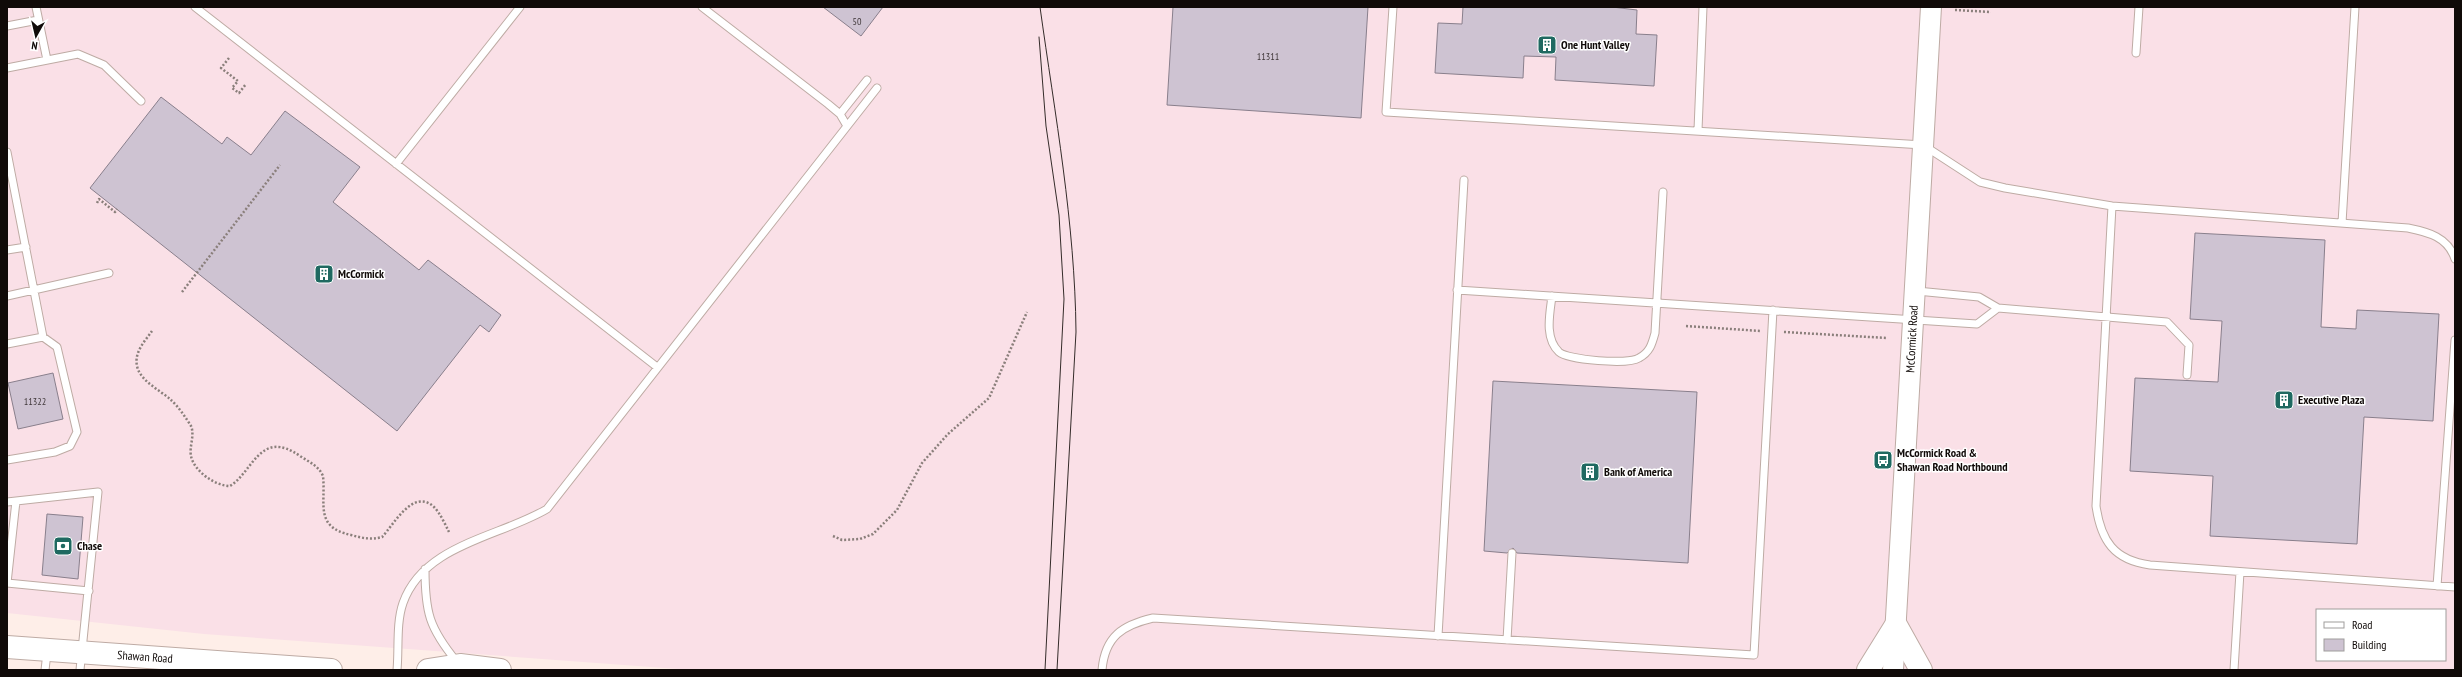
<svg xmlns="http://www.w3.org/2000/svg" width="2462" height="677" viewBox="0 0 2462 677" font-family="'PT Sans Narrow',sans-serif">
<rect width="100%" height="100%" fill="#feeee8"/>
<path fill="#fae0e7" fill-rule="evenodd" d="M7,7H2455V670H692L204,634L7,613ZM2317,610H2445V660H2317Z"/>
<path fill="#cec3d2" stroke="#897f8c" d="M823,7H883L861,36Z
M1173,7H1368L1361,118L1167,105Z
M1463,7H1612L1637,10L1636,34L1657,35L1654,86L1555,80L1556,57L1524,56L1523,78L1435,73L1438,23L1462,24Z
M161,97L222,144L227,137L251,155L285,111L360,167L333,202L419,270L428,260L501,315L489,332L480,325L397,431L90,188Z
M2195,233L2325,240L2321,327L2356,329L2357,310L2439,314L2433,421L2364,417L2357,544L2210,536L2213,476L2130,471L2135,378L2218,382L2222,321L2190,319Z
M53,373L63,419L18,429L8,383Z
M1493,381L1697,392L1688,563L1517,553L1513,548L1507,553L1484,551Z
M47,514L83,517L78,579L42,575Z"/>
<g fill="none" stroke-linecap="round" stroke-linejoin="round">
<g stroke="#beaba4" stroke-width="9">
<path id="lane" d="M36,7L47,60
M195,7L657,367
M702,7L828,104L840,114L847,126
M1393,7L1386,112L1923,145L1980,182L2005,188L2112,206L2408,228C2428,232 2448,237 2455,259
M7,26L38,20
M2136,53L2139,7
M7,68L78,54L104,65L141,101
M840,114L867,80
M1698,130L1703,7
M7,152L43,337L57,347L77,432L70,446L55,452L7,460
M396,164L520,7
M2112,206L2096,506C2101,541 2114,560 2150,565L2455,587
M2342,223L2355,7
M7,250L26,247
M1457,290L1977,324L1998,308L1979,297L1917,291
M7,296L109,273
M1552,296C1550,313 1544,338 1559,352C1568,360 1628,365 1639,358C1650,352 1652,344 1655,333L1663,192
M1998,308L2167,322L2189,345L2187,375
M7,344L43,337
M16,501L7,583L89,591
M7,502L98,492L80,670
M425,569C425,612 429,628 457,662
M2437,586L2455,340
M1438,636L1464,180
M1507,640L1512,553
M45,670L47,653
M397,670C399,649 396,623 403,603C424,544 500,537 547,509L877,88
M1102,670C1105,636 1123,625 1153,618L1754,655L1773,310
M2234,670L2240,572"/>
</g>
<g stroke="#beaba4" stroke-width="22">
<path id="secondary" d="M1893,670L1931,7"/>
</g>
<g stroke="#beaba4" stroke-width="24">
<path id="primary" d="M7,647L331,670
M428,670L460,665L500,670
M1868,670L1896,625L1921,670"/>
</g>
<path stroke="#8a7f7b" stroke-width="2.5" stroke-dasharray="2 2" stroke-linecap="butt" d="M1955,10L1991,12
M229,58L221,68L238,81L232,88L239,93L246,84
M97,203L99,199L115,212L117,209
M182,292L280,165
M1686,326L1761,331
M152,331C145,341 134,352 137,366C140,381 160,390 171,400C178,406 186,418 191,426C195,435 189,447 191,456C194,471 215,486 230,486C253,472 260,428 300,456C309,462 319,466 323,476C326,504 314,527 351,535C362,538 371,540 382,537C393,526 413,487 434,507C440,513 445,524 449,532
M1784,332L1887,338
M833,536L842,540L860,539L873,534L897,510L922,463L948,434L989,398L1027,312"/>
<use href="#lane" stroke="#fff" stroke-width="7"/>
<use href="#secondary" stroke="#fff" stroke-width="20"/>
<use href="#primary" stroke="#fff" stroke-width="22"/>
<path stroke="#342c2a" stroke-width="1" d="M1040,7C1055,115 1075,223 1076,332L1057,670
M1039,37L1046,126L1059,215L1064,299L1045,670"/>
</g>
<defs>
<g id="building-square" transform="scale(1)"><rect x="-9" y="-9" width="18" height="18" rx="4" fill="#1f6961" stroke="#fff"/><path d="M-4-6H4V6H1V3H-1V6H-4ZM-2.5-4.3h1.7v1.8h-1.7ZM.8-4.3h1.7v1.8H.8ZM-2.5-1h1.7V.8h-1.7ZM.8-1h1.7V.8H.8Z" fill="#fff"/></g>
<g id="bus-square" transform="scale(1)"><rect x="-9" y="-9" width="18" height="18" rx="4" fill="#1f6961" stroke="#fff"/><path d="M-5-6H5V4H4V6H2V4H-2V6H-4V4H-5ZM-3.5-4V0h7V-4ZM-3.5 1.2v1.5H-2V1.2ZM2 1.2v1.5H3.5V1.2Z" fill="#fff"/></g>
<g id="bank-square" transform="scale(1)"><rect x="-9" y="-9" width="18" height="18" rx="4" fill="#1f6961" stroke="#fff"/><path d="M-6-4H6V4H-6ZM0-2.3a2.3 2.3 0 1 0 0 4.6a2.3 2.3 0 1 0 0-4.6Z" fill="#fff"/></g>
</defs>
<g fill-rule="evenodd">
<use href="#building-square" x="1547" y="45"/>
<use href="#building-square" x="324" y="274"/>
<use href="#building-square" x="2284" y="400"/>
<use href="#bus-square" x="1883" y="460"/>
<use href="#building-square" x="1590" y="472"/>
<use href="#bank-square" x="63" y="546"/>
</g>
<g text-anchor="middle" stroke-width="3" stroke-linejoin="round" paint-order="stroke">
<g font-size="10" fill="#40383a">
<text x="857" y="25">50</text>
<text x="1268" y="60">11311</text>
<text x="35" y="405">11322</text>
</g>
<g font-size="12" font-weight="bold" fill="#100a08" stroke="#fff" text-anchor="start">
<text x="1561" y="49">One Hunt Valley</text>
<text x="338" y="278">McCormick</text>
<text x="2298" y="404">Executive Plaza</text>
<text x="1897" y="457">McCormick Road &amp;<tspan x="1897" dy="14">Shawan Road Northbound</tspan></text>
<text x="1604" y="476">Bank of America</text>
<text x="77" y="550">Chase</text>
</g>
<g font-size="12" fill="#100a08" stroke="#fff">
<text transform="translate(1912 339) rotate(-87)" y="4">McCormick Road</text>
<text transform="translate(145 657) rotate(4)" y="4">Shawan Road</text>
</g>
</g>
<rect width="2462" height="677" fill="none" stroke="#100a08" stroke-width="16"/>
<rect x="2316" y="609" width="130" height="52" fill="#ffffff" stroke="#9f9d9c"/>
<rect x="2324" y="622" width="20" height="6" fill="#ffffff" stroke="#9f9d9c"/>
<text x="2352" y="629" font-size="12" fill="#100a08">Road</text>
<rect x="2324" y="639" width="20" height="12" fill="#cec3d2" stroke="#9f9d9c"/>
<text x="2352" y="649" font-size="12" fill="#100a08">Building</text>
<g transform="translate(36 36) rotate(188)" stroke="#ffffff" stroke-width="3" paint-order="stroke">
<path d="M0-3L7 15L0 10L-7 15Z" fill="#100a08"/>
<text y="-6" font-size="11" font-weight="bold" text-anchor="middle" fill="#100a08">N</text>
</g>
</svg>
